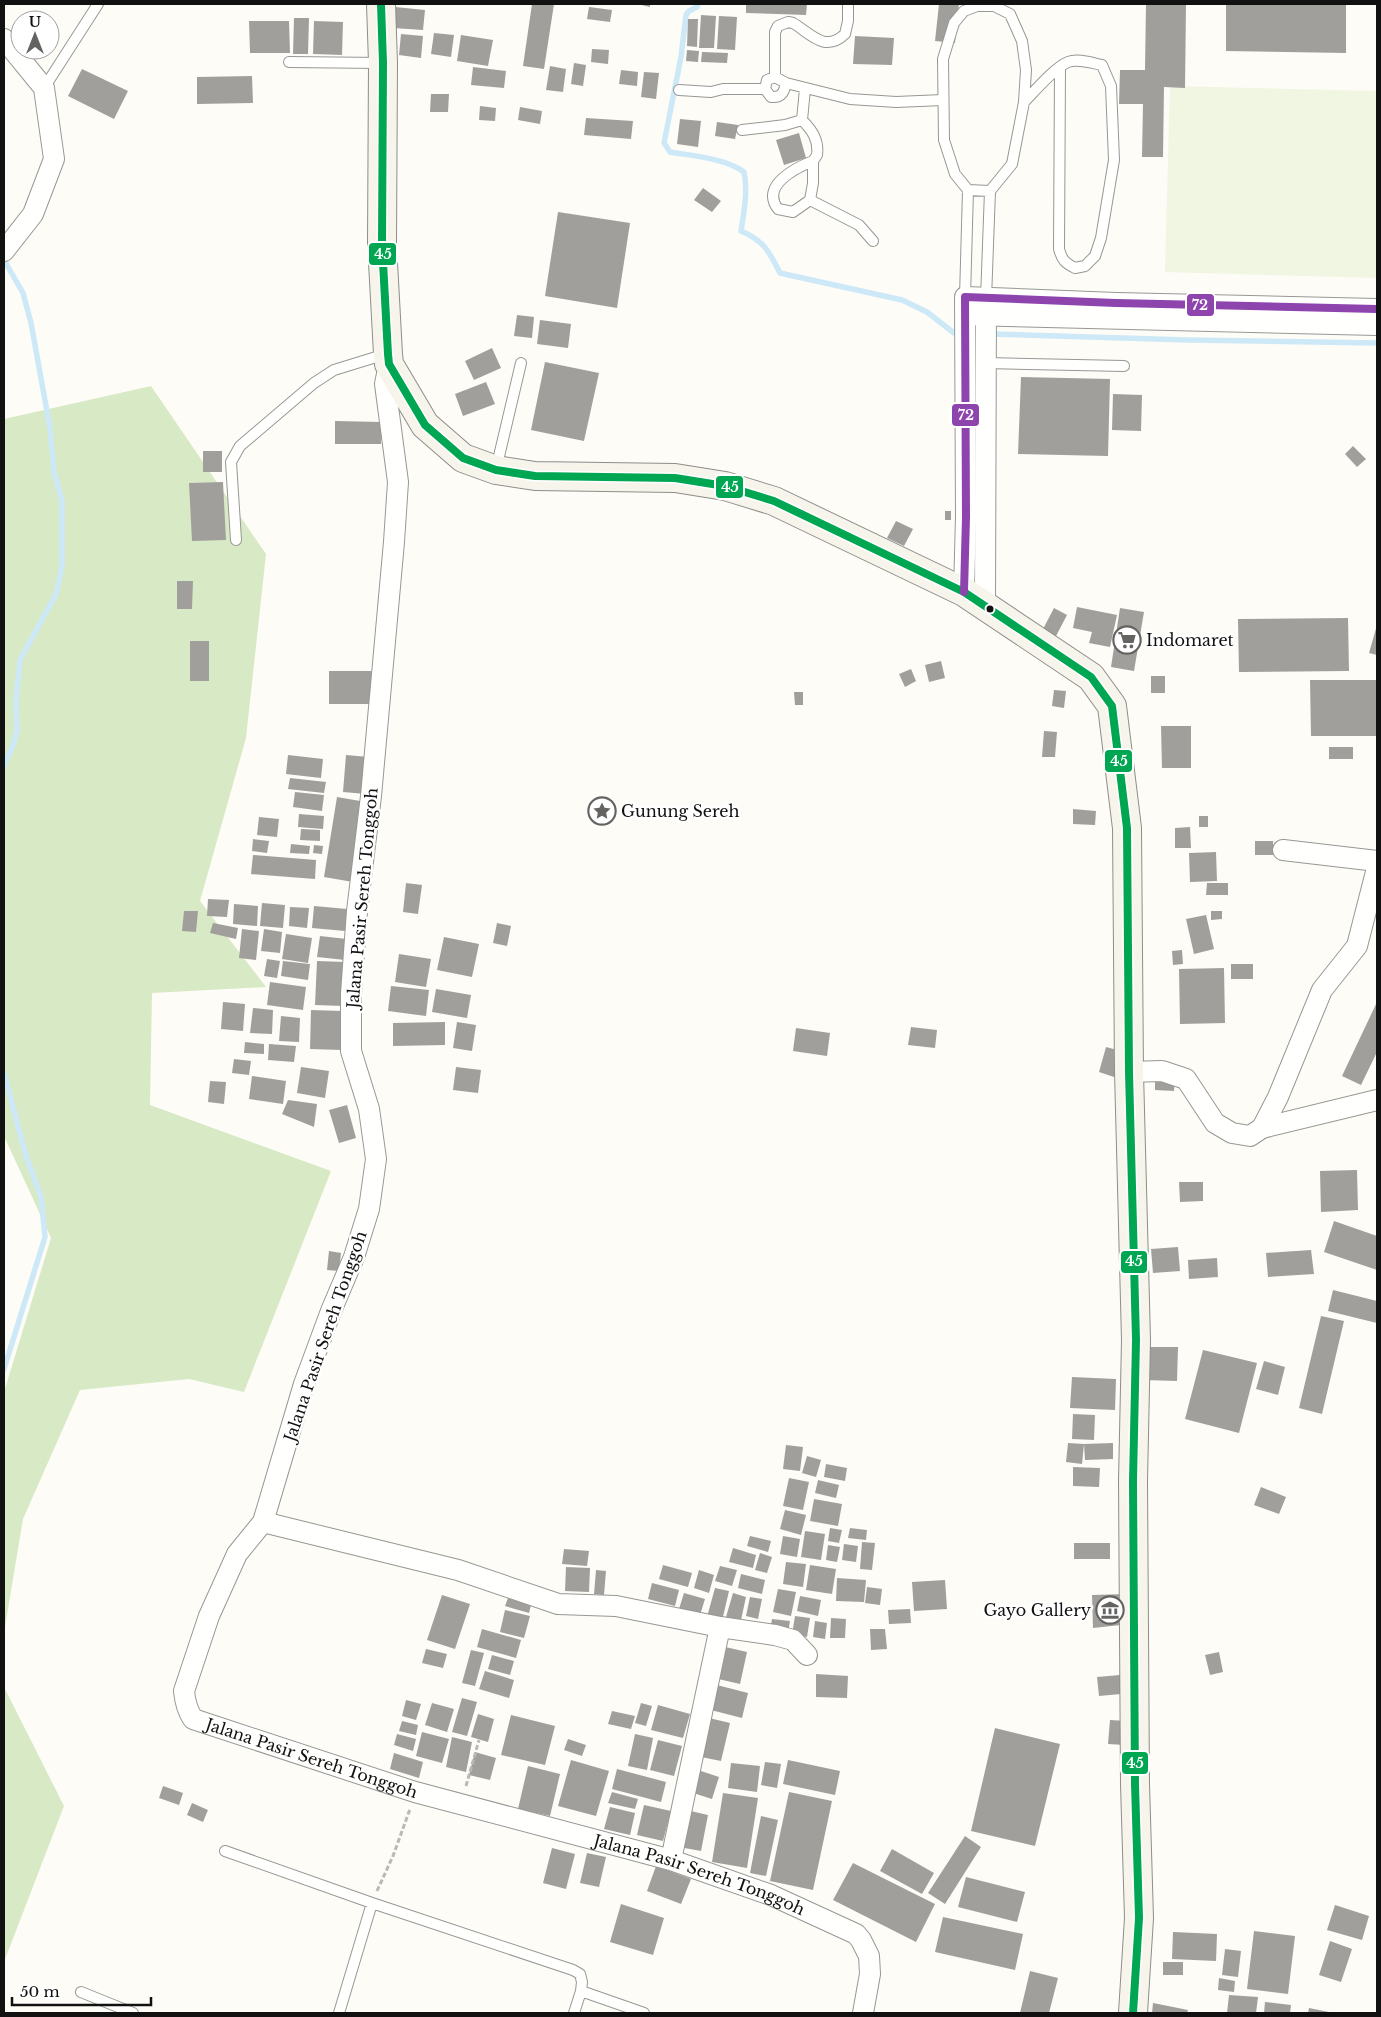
<svg xmlns="http://www.w3.org/2000/svg" width="1381" height="2017" viewBox="0 0 1381 2017" font-family="'Libre Baskerville',serif">
<rect width="100%" height="100%" fill="#fdfcf7"/>
<path fill="#d8eac5" d="M151,386L266,554L246,738L200,901L266,987L152,993L150,1105L331,1171L244,1392L189,1379L80,1390L23,1519L4,1633V1392L51,1238L4,1136V419Z
M4,1687L64,1806L4,1962Z"/>
<path fill="#f0f6e1" d="M1170,86L1377,91V278L1165,272Z"/>
<g fill="none" stroke-linecap="round" stroke-linejoin="round">
<path stroke="#cde8f7" stroke-width="5.5" d="M698,4L697,7L689,11L686,15L681,57L664,143L670,152C693,156 724,158 744,172C748,191 744,212 741,231C764,241 769,251 780,273L902,300L927,312L954,333H963
M4,260L23,293L31,323L50,428L54,472L62,501V567L56,594L20,660L16,701L17,731L13,745L4,766
M990,334L1188,340L1377,343
M4,1073L26,1156L41,1197L45,1237L4,1369"/>
</g>
<path fill="#a19f9c" d="M532,4H554L544,69L523,66Z
M637,4H650V7Z
M746,4H807L806,15L746,13Z
M939,4H959L955,43L935,41Z
M1146,4H1186L1185,88L1164,87L1163,157H1142L1143,104H1119L1120,70H1145Z
M1226,4H1346V53L1226,51Z
M395,7L425,10L423,30L393,28Z
M589,7L612,10L610,22L587,19Z
M701,15L716,16L714,48H699Z
M719,16L737,17L735,50L717,49Z
M294,18H309L308,54H293Z
M688,19H698L697,47L687,46Z
M249,21H289L290,53H250Z
M314,21L343,22L342,55L313,54Z
M434,33L454,35L451,57L431,54Z
M401,34L423,36L421,58L399,55Z
M461,35L493,40L488,66L457,61Z
M855,36L894,38L892,65L853,64Z
M592,49L609,50L608,64L591,62Z
M687,50L699,51L698,62L686,61Z
M702,52L728,53L727,63L701,62Z
M574,63L586,65L583,86L571,84Z
M550,66L566,69L563,92L546,90Z
M473,67L506,71L504,88L471,85Z
M82,69L128,91L114,119L68,96Z
M621,70L638,72L637,86L619,84Z
M644,72L659,73L656,99L641,97Z
M252,76L253,103L197,104V77Z
M431,94H449L448,112H430Z
M480,106L496,108L495,121L479,120Z
M520,107L542,111L540,124L518,120Z
M586,118L633,121L631,139L584,135Z
M680,119L701,121L698,147L677,144Z
M717,122L738,125L735,139L715,136Z
M799,133L806,158L784,165L776,140Z
M703,188L721,201L712,212L694,200Z
M558,212L630,223L617,308L545,296Z
M517,315L534,317L532,338L514,336Z
M540,320L571,324L568,348L537,344Z
M492,348L501,368L474,380L465,361Z
M545,362L599,373L584,441L531,430Z
M1021,377L1110,379L1108,456L1018,454Z
M486,382L495,404L463,416L455,394Z
M1113,394L1142,395L1141,431L1112,430Z
M335,421L381,422V444H335Z
M1353,446L1366,459L1357,467L1345,454Z
M203,451H222V472H203Z
M223,482L226,540L192,541L189,483Z
M945,511H951V520H945Z
M896,521L913,529L904,546L887,538Z
M177,581H193L192,609H177Z
M1077,607L1117,615L1110,647L1089,643L1092,632L1073,628Z
M1054,608L1067,615L1055,638L1042,631Z
M1120,608L1144,612L1134,671L1111,667Z
M1348,618L1349,671L1239,672L1238,619Z
M1377,625V655L1369,653Z
M190,641H209V681H190Z
M941,661L945,678L929,682L925,665Z
M911,669L916,681L905,687L899,674Z
M329,671H371V704H329Z
M1151,676H1165V693H1151Z
M1310,680H1377V736H1311Z
M1054,690L1066,691L1064,708L1052,706Z
M794,692H803V705H795Z
M1161,726H1191V768H1162Z
M1044,731L1057,732L1055,757H1042Z
M1329,747H1353V759H1329Z
M288,755L323,759L321,778L286,774Z
M346,755L369,757L366,794L343,792Z
M290,778L326,782L324,793L288,789Z
M295,792L324,795L322,811L293,807Z
M337,797L366,802L353,882L324,877Z
M1073,809L1096,811L1095,825L1073,824Z
M299,814L324,816L323,829L298,827Z
M1199,816H1208V827H1199Z
M259,817L279,819L277,837L257,835Z
M1190,827L1191,848H1175V828Z
M301,829L320,830V841L300,840Z
M253,839L269,841L267,853L252,851Z
M1255,841H1273V855H1255Z
M291,844L310,846L309,854L290,853Z
M314,845L323,846L322,854L313,853Z
M1216,852L1217,881L1190,882L1189,853Z
M253,855L316,860L315,879L251,874Z
M406,883L422,885L418,914L403,912Z
M1207,883H1228V895H1206Z
M208,899L229,900L227,917L207,916Z
M262,903L285,905L283,928L260,926Z
M234,904L258,906L257,926L233,924Z
M314,906L347,909L345,931L312,928Z
M290,907L309,908L307,928L289,926Z
M184,911H198L196,932L182,931Z
M1211,911H1222V919L1211,920Z
M1206,915L1214,949L1194,954L1186,919Z
M213,923L238,928L236,939L210,933Z
M497,923L511,926L507,946L493,943Z
M242,929L259,931L256,960L239,958Z
M264,929L282,932L280,953L261,951Z
M286,934L312,938L308,963L282,959Z
M320,936L347,939L345,960L317,957Z
M444,937L479,944L472,977L437,970Z
M1182,950L1183,964L1173,965L1172,951Z
M399,954L431,959L426,987L395,982Z
M267,959L280,961L277,978L264,976Z
M283,961L310,964L308,980L281,976Z
M317,961L345,962L343,1006L315,1005Z
M1231,964H1253V979H1231Z
M1224,968L1225,1023L1180,1024L1179,969Z
M270,982L306,987L303,1010L267,1005Z
M391,986L429,990L426,1016L388,1011Z
M436,989L471,995L467,1018L432,1012Z
M223,1002L245,1004L243,1031L221,1029Z
M1377,1002V1052L1361,1085L1342,1076Z
M253,1008L273,1010L272,1034L250,1033Z
M311,1010L343,1011L342,1050L310,1049Z
M281,1016L300,1018L299,1042L279,1041Z
M445,1022V1045L393,1046V1023Z
M457,1022L476,1025L472,1051L453,1048Z
M911,1027L937,1030L935,1048L908,1045Z
M796,1028L830,1033L827,1056L793,1051Z
M245,1042L264,1044V1054L244,1053Z
M269,1044L296,1046L294,1062L268,1060Z
M1106,1047L1121,1051L1114,1077L1099,1072Z
M234,1059L251,1061L249,1075L232,1073Z
M301,1067L329,1071L325,1098L297,1093Z
M456,1067L481,1070L478,1093L453,1090Z
M252,1076L286,1081L283,1104L249,1099Z
M1155,1078L1175,1079L1174,1091L1155,1090Z
M210,1081L226,1082L224,1104L208,1102Z
M288,1100L317,1104L314,1127L282,1114Z
M347,1105L356,1138L339,1143L329,1110Z
M1357,1170L1358,1210L1321,1212L1320,1171Z
M1179,1182H1203V1201L1180,1202Z
M1334,1221L1377,1236V1270L1324,1252Z
M1178,1247L1180,1271L1153,1273L1151,1249Z
M1311,1250L1314,1274L1268,1277L1266,1253Z
M329,1251L341,1253L339,1271L327,1270Z
M1217,1258L1218,1277L1189,1279L1188,1260Z
M1333,1290L1377,1301V1323L1328,1311Z
M1321,1316L1344,1321L1322,1414L1299,1408Z
M1145,1347H1178L1177,1381L1144,1380Z
M1203,1350L1257,1363L1239,1433L1185,1419Z
M1264,1361L1285,1367L1278,1395L1256,1389Z
M1072,1377L1116,1379L1115,1410L1070,1408Z
M1073,1414L1095,1415L1094,1440L1072,1439Z
M1068,1443L1084,1444L1082,1464L1066,1462Z
M1113,1443V1459L1085,1460L1084,1444Z
M786,1445L803,1447L800,1471L783,1469Z
M807,1456L821,1460L816,1477L802,1473Z
M826,1464L847,1468L845,1481L824,1477Z
M1073,1467L1100,1468L1099,1487L1073,1486Z
M789,1478L809,1482L803,1510L783,1506Z
M818,1480L839,1485L836,1498L815,1493Z
M1261,1487L1286,1497L1279,1514L1254,1505Z
M814,1499L842,1504L838,1526L810,1521Z
M785,1510L806,1515L801,1535L780,1529Z
M830,1528L842,1530L839,1543L828,1541Z
M850,1528L867,1530L866,1540L848,1538Z
M805,1531L825,1534L821,1560L801,1557Z
M750,1536L771,1541L768,1552L747,1546Z
M783,1536L800,1539L797,1557L780,1554Z
M862,1542L875,1543L872,1570L860,1569Z
M1074,1543H1110V1559H1074Z
M844,1544L858,1546L856,1562L842,1560Z
M828,1545L840,1547L837,1562L826,1560Z
M733,1548L756,1555L753,1568L729,1562Z
M564,1549L589,1551L587,1566L562,1564Z
M760,1553L772,1557L767,1573L755,1570Z
M786,1562L806,1564L803,1587L783,1584Z
M663,1565L692,1573L688,1587L659,1579Z
M810,1565L836,1569L832,1594L806,1590Z
M720,1566L737,1570L732,1586L715,1581Z
M566,1567L590,1568L589,1592L565,1591Z
M596,1570L606,1571L604,1595L594,1594Z
M699,1570L714,1575L709,1593L694,1588Z
M741,1574L765,1580L762,1594L738,1588Z
M837,1578L866,1580L864,1602L836,1601Z
M945,1580L947,1609L914,1611L912,1582Z
M652,1583L679,1590L675,1606L648,1599Z
M867,1587L882,1589L880,1605L865,1603Z
M715,1588L729,1591L722,1621L707,1617Z
M778,1589L796,1592L791,1616L773,1612Z
M684,1593L705,1599L700,1615L679,1609Z
M733,1593L746,1597L741,1620L726,1617Z
M1127,1594L1130,1624L1093,1628L1092,1595Z
M442,1595L470,1604L455,1649L427,1640Z
M800,1596L821,1600L818,1616L797,1611Z
M750,1597L762,1599L758,1619L746,1616Z
M508,1598L531,1605L529,1613L505,1606Z
M910,1609L911,1623L889,1624L888,1610Z
M505,1610L530,1616L524,1638L500,1632Z
M795,1616L810,1618L807,1637L792,1634Z
M831,1618L846,1619L845,1638H830Z
M772,1619L790,1621L788,1633L770,1631Z
M815,1621L827,1623L825,1639L813,1637Z
M482,1629L521,1640L516,1658L477,1647Z
M870,1629H885L887,1649L871,1650Z
M721,1646L747,1652L740,1684L714,1678Z
M426,1649L447,1654L443,1668L422,1663Z
M471,1650L484,1653L475,1686L462,1683Z
M1219,1652L1223,1672L1210,1675L1205,1655Z
M492,1655L514,1661L510,1675L488,1669Z
M485,1671L514,1680L509,1698L479,1689Z
M816,1674L848,1676L847,1698L816,1697Z
M1120,1675L1121,1694L1099,1696L1097,1677Z
M713,1684L748,1693L742,1718L707,1709Z
M462,1698L477,1702L467,1736L452,1732Z
M406,1700L421,1704L416,1720L402,1716Z
M432,1703L454,1709L447,1732L425,1725Z
M641,1703L652,1706L646,1726L635,1723Z
M658,1705L690,1714L683,1738L651,1730Z
M612,1711L635,1716L631,1729L608,1724Z
M478,1714L494,1719L488,1742L471,1737Z
M511,1715L555,1726L545,1765L501,1755Z
M705,1717L730,1723L721,1761L696,1756Z
M1110,1720L1127,1721L1125,1745L1108,1744Z
M402,1721L418,1725L416,1735L399,1731Z
M995,1728L1060,1744L1035,1846L971,1831Z
M422,1732L449,1739L442,1763L416,1756Z
M397,1734L416,1739L413,1751L394,1745Z
M635,1734L653,1738L647,1770L628,1766Z
M452,1737L472,1742L466,1772L446,1767Z
M568,1739L586,1745L582,1756L564,1750Z
M658,1740L682,1746L674,1776L650,1770Z
M475,1752L496,1758L490,1780L469,1775Z
M394,1753L423,1762L419,1778L390,1769Z
M571,1760L609,1771L596,1816L558,1806Z
M788,1760L840,1771L835,1795L783,1784Z
M765,1762L781,1764L777,1788L761,1785Z
M731,1763L760,1766L757,1792L728,1788Z
M528,1766L560,1774L550,1816L518,1809Z
M617,1769L666,1782L661,1802L612,1789Z
M698,1770L719,1777L712,1799L690,1792Z
M163,1786L183,1793L179,1805L159,1798Z
M612,1792L638,1799L635,1809L608,1803Z
M789,1792L832,1801L813,1890L770,1881Z
M723,1793L758,1798L747,1868L712,1862Z
M192,1803L208,1810L203,1822L187,1815Z
M644,1805L671,1811L663,1841L637,1835Z
M610,1807L635,1813L630,1835L604,1829Z
M686,1810L708,1815L701,1851L679,1847Z
M761,1816L778,1820L766,1876L750,1873Z
M965,1836L981,1847L945,1904L928,1893Z
M552,1848L575,1854L566,1889L543,1883Z
M892,1849L934,1873L922,1894L880,1871Z
M587,1853L606,1857L599,1887L580,1883Z
M853,1863L935,1904L916,1942L833,1900Z
M656,1866L691,1879L681,1904L647,1891Z
M966,1877L1025,1892L1017,1922L958,1907Z
M621,1904L664,1918L653,1955L610,1942Z
M1335,1905L1369,1916L1362,1940L1327,1930Z
M943,1917L1023,1934L1015,1970L935,1952Z
M1254,1931L1295,1936L1288,1994L1247,1989Z
M1173,1932L1217,1934L1216,1961L1172,1959Z
M1330,1941L1352,1949L1341,1982L1319,1975Z
M1225,1949L1241,1951L1238,1977L1222,1975Z
M1163,1962H1183V1975H1163Z
M1030,1971L1058,1978L1049,2013H1020Z
M1219,1978L1235,1981L1234,1992L1218,1990Z
M1229,1995L1258,1997L1256,2013H1227Z
M1265,2002L1291,2005L1290,2013H1264Z
M1153,2003L1188,2010L1187,2013H1152Z
M1309,2008L1329,2012V2013H1308Z"/>
<g fill="none" stroke-linecap="round" stroke-linejoin="round">
<g stroke="#979795" stroke-width="12">
<path id="lane" d="M289,62L382,63
M775,77V32L778,26L788,22L793,23C811,34 825,53 845,34L848,21V4
M775,77L786,83C784,93 781,98 771,97L765,89L767,80Z
M786,83L850,99L896,102L943,100
M44,88L98,4
M679,90L711,92L723,89H765
M1024,102C1034,92 1055,67 1068,62C1078,58 1092,63 1102,65L1111,86L1114,160L1101,238L1095,256L1085,266L1075,268C1065,263 1062,260 1059,249L1060,68
M802,120C812,130 819,140 817,155L813,161
M742,130L785,125L802,120L805,89
M813,161V183L810,200L793,212L778,209C760,186 795,168 813,161Z
M968,190L990,191
M810,200L859,225L873,241
M965,297L968,190L955,174L944,140L943,59L954,23L964,11L977,6H994L1010,14L1022,41L1026,70L1024,102L1012,164L990,191L986,299
M986,363L1124,366
M496,469L521,363
M236,540L231,462L240,446L314,383L334,370L386,354
M225,1851L372,1903L573,1970L580,1974L582,1982L581,1991L574,2013
M581,1991L644,2013
M81,1992L133,2013
M339,2013L372,1903"/>
</g>
<g stroke="#979795" stroke-width="22">
<g id="street">
<path d="M4,39L44,88L54,159L33,214L4,251"/>
<path d="M966,315L1377,325"/>
<path id="s1" d="M389,364L385,384L398,482L394,542L371,796L357,911L351,994V1051L369,1109L376,1159L369,1209L354,1257L331,1311L304,1384L263,1522L237,1554L209,1616L184,1691C185,1702 187,1710 193,1719L415,1792L671,1860L771,1895L856,1934L861,1940L869,1956L870,1974L863,2013"/>
<path d="M964,592L966,517L965,297L1116,303L1377,309"/>
<path d="M985,605L986,301"/>
<path d="M1283,850L1377,861"/>
<path d="M1129,1072L1162,1071L1186,1079L1215,1123L1232,1133L1250,1136L1262,1128L1278,1097L1322,990L1357,946L1377,868"/>
<path d="M1262,1128L1377,1100"/>
<path d="M263,1522L458,1570L558,1604L616,1606L720,1627"/>
<path d="M671,1860L720,1627L775,1635L793,1640L807,1655"/>
</g>
</g>
<g stroke="#8e8d8b" stroke-width="30">
<path id="secondary" d="M381,4L383,63L382,244L388,354L389,364L425,425L463,458L496,470L535,476L675,478L725,486L774,501L964,592L1091,677L1112,706L1127,828L1129,1072L1136,1340L1133,1481L1135,1784L1139,1918L1133,2013"/>
</g>
<path stroke="#b9b9b8" stroke-width="3" stroke-dasharray="5 2.5" stroke-linecap="butt" d="M466,1786L479,1740
M377,1891L393,1856L410,1809"/>
<use href="#lane" stroke="#fffffe" stroke-width="10"/>
<use href="#street" stroke="#fffffe" stroke-width="20"/>
<use href="#secondary" stroke="#f6f4eb" stroke-width="28"/>
<g stroke="#fff" stroke-width="11">
<path id="bus-1" d="M381,4L383,63L382,244L388,354L389,364L425,425L463,458L496,470L535,476L675,478L725,486L774,501L964,592L1091,677L1112,706L1127,828L1129,1072L1136,1340L1133,1481L1135,1784L1139,1918L1133,2013"/>
</g>
<g stroke="#fff" stroke-width="11">
<path id="bus-2" d="M964,592L966,517L965,297L1116,303L1377,309"/>
</g>
<use href="#bus-1" stroke="#00a651" stroke-width="8"/>
<use href="#bus-2" stroke="#8e44ad" stroke-width="8"/>
</g>
<defs>
<g id="supermarket-ring" transform="scale(1.4375)"><circle r="9.5" fill="#fff" stroke="#646362" stroke-width="1.5"/><path d="M-6-5.5h2.5l.6 2H6L4.5 2H-2.5L-4.4-4H-6ZM-1.5 3.2a1.3 1.3 0 1 0 .1 0ZM3 3.2a1.3 1.3 0 1 0 .1 0Z" fill="#646362"/></g>
<g id="sight-ring" transform="scale(1.4375)"><circle r="9.5" fill="#fff" stroke="#646362" stroke-width="1.5"/><path d="M0-6L1.8-2.2L6-1.7L2.9 1.2L3.7 5.4L0 3.3L-3.7 5.4L-2.9 1.2L-6-1.7L-1.8-2.2Z" fill="#646362"/></g>
<g id="museum-ring" transform="scale(1.4375)"><circle r="9.5" fill="#fff" stroke="#646362" stroke-width="1.5"/><path d="M0-6L6-3V-2H-6V-3ZM-5-1h2V3h-2ZM-1-1h2V3h-2ZM3-1h2V3H3ZM-6 4H6V6H-6Z" fill="#646362"/></g>
</defs>
<g fill-rule="evenodd">
<use href="#supermarket-ring" x="1127" y="640"/>
<use href="#sight-ring" x="602" y="811"/>
<use href="#museum-ring" x="1110" y="1610"/>
</g>
<circle fill="#111" stroke="#fff" stroke-width="2" cx="990" cy="609" r="4.5"/>
<g text-anchor="middle" stroke-width="5" stroke-linejoin="round" paint-order="stroke">
<g font-size="16" fill="#111" stroke="#fff" text-anchor="start">
<text x="1146" y="646">Indomaret</text>
<text x="621" y="817">Gunung Sereh</text>
<text x="1091" y="1616" text-anchor="end">Gayo Gallery</text>
</g>
<g font-size="16" fill="#111" stroke="#fff">
<text transform="translate(362 898) rotate(-85)" y="6">Jalana Pasir Sereh Tonggoh</text>
<text transform="translate(325 1336) rotate(-71)" y="6">Jalana Pasir Sereh Tonggoh</text>
<text dy="6" stroke="none"><textPath href="#s1" startOffset="1526">Jalana Pasir Sereh Tonggoh</textPath></text>
<text dy="6" stroke="none"><textPath href="#s1" startOffset="1931">Jalana Pasir Sereh Tonggoh</textPath></text>
</g>
</g>
<g stroke="#fff" stroke-width="2">
<rect x="368" y="242" width="29" height="24" rx="5" fill="#00a651"/>
<rect x="1186" y="293" width="29" height="24" rx="5" fill="#8e44ad"/>
<rect x="951" y="403" width="29" height="24" rx="5" fill="#8e44ad"/>
<rect x="715" y="475" width="29" height="24" rx="5" fill="#00a651"/>
<rect x="1104" y="749" width="29" height="24" rx="5" fill="#00a651"/>
<rect x="1120" y="1250" width="28" height="24" rx="5" fill="#00a651"/>
<rect x="1121" y="1751" width="28" height="24" rx="5" fill="#00a651"/>
</g>
<g font-size="14" text-anchor="middle" font-weight="bold" fill="#fff">
<text x="383" y="259">45</text>
<text x="1200" y="310">72</text>
<text x="966" y="420">72</text>
<text x="730" y="492">45</text>
<text x="1119" y="766">45</text>
<text x="1134" y="1266">45</text>
<text x="1135" y="1768">45</text>
</g>
<rect width="1381" height="2017" fill="none" stroke="#111111" stroke-width="10"/>
<g transform="translate(35 35)"><circle r="24" fill="#ffffff" stroke="#a0a0a0"/>
<path d="M0-4L9 19L0 12L-9 19Z" fill="#646362"/>
<text y="-8" font-size="14" font-weight="bold" text-anchor="middle" fill="#111111">U</text>
</g>
<path d="M12 1997v8h139v-8" fill="none" stroke="#111111" stroke-width="2.5"/>
<text x="20" y="1997" font-size="15" fill="#111111" stroke="#ffffff" stroke-width="4" paint-order="stroke">50 m</text>
</svg>
